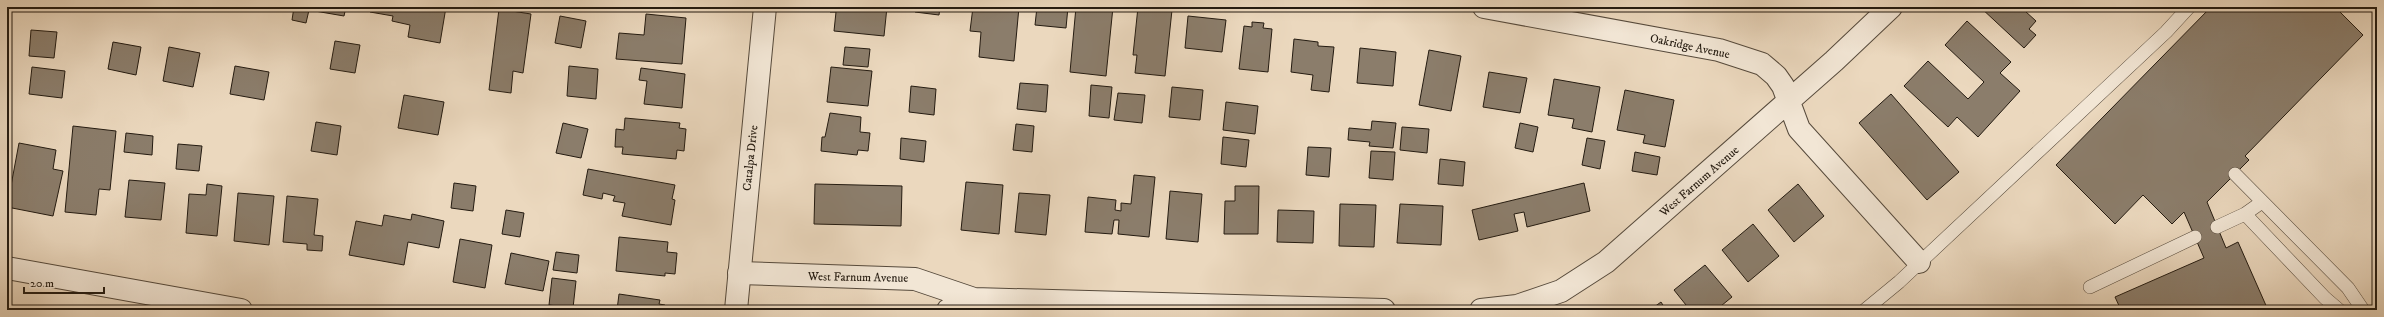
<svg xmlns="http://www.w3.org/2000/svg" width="2384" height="317" viewBox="0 0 2384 317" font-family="'IM FELL DW Pica',serif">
<rect width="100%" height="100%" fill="#ebd8be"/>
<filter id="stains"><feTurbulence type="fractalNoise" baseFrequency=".005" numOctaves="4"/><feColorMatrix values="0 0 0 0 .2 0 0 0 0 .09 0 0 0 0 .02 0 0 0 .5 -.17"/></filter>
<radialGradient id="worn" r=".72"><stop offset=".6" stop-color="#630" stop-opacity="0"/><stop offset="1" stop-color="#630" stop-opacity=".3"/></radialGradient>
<path fill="#8b7d6b" stroke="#241b11" d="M245,7H265L264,11Z
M294,7H346L344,16L309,10L306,23L292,20Z
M371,7H446L440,43L408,37L410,25L392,21L393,16L370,12Z
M831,7H887L884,36L834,31L836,12H830Z
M915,7H940L939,15L915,12Z
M973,7H1019L1014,61L979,57L981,32L970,31Z
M1037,7H1068L1066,28L1035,25Z
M1076,7H1113L1106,76L1070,72Z
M1138,7L1172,10L1165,76L1135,73L1137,55H1133Z
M1980,7H2027L2025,11L2036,21L2029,29L2036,35L2024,48Z
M2211,7H2335L2363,35L2245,156L2249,160L2207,202L2226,248L2238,242L2268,310H2121L2115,297L2204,258L2184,212L2172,224L2143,195L2115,224L2056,165Z
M499,9L531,14L523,73L513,71L511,93L489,90Z
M646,14L686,18L682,64L616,59L619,33L644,35Z
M560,16L586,21L581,48L555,43Z
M1188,16L1226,20L1222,52L1185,48Z
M1967,21L2011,62L2000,73L2020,91L1978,137L1957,117L1948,127L1904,86L1928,61L1968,99L1984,82L1945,45Z
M1252,22L1264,23L1263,28L1272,29L1268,72L1239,69L1244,26L1252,27Z
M31,30L57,32L54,58L29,56Z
M1294,39L1318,42V46L1334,47L1329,92L1311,90L1313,75L1291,72Z
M335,41L360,45L355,73L330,69Z
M113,42L141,47L136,75L108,69Z
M169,47L200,53L193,87L163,81Z
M845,47L870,49L868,67L843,65Z
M1360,48L1396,52L1393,86L1357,83Z
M1429,50L1461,56L1451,111L1419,105Z
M235,66L269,72L264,100L230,94Z
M569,66L598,69L596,99L567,96Z
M32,67L65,71L62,98L29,94Z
M831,67L872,71L868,106L827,102Z
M641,68L685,74L682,108L644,104L647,81L639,80Z
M1489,72L1527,78L1520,113L1483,107Z
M1554,79L1600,87L1592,132L1572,128L1574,119L1548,115Z
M1020,83L1048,85L1046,112L1017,109Z
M1091,85L1112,87L1109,118L1089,116Z
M911,86L936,89L934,115L909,112Z
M1172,87L1203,90L1200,120L1169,117Z
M1625,90L1674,100L1665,147L1643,143L1645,135L1617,130Z
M1118,93L1145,95L1142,123L1114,120Z
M1891,94L1959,172L1927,200L1859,123Z
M404,95L444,102L438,135L398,128Z
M1226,102L1258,106L1255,134L1223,130Z
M830,113L861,117L860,132L870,133L868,151L858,150L857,155L821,151L822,137H825Z
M625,118L680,123L679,128L686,129L684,151L677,150L676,159L622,154L623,147H615L616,129L624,130Z
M1372,121L1396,123L1393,148L1369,146L1370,142L1348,140L1349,128L1371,130Z
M316,122L341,126L337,155L311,151Z
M563,123L588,129L581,158L556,153Z
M1520,123L1538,127L1533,152L1515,148Z
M1016,124L1034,126L1032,152L1013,150Z
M73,126L116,131L110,190L99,189L96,215L65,212Z
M1402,127L1429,129L1427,153L1400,150Z
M126,133L153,136L152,155L124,152Z
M1223,137L1249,140L1246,167L1221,164Z
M901,138L926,141L924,162L900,159Z
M1587,138L1605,141L1600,169L1582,165Z
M19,143L56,150L53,169L63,171L53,216L7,207Z
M178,144L202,146L199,171L176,169Z
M1308,147L1331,148L1329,177L1306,175Z
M1371,151L1395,152L1393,180L1369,178Z
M1635,152L1660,157L1657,175L1632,171Z
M1440,159L1465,162L1463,186L1438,184Z
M588,169L675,185L672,199L675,200L671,225L622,216L625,203L613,201L615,196L603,193L602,199L583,195Z
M1134,175L1155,177L1149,237L1118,234L1119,220H1114L1112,234L1085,232L1088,197L1116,200L1115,210L1121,211V203L1131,204Z
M129,180L165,183L161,220L125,217Z
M966,182L1003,185L999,234L961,230Z
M454,183L476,186L473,211L451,208Z
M1584,183L1590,211L1527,227L1524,212L1514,214L1518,231L1479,240L1472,210Z
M207,184L222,186L217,236L186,233L189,194L206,195Z
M815,184L902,186L901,226L814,224Z
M1798,184L1824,216L1794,242L1768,210Z
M1235,186H1259L1258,234H1224L1225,201H1235Z
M1170,191L1202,194L1198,242L1166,239Z
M238,193L274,196L269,245L234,241Z
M1019,193L1050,195L1046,235L1015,232Z
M287,196L318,199L314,235L323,236L322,251L307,250V244L283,242Z
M1340,204L1376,205L1374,247L1339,246Z
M1400,204L1443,206L1441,245L1397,243Z
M506,210L524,213L520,237L502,234Z
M1278,210L1314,211L1313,243L1277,242Z
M412,214L444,221L439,248L408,242L404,265L349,255L356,221L382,226L384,215L411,220Z
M1753,224L1779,256L1748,282L1722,250Z
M619,237L668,242L667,252L677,253L675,274L665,273V276L616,271Z
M460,239L492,245L485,288L453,282Z
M556,252L579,255L577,273L553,270Z
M511,253L549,261L543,291L505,284Z
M1705,265L1732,297L1716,310H1690L1674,290Z
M552,278L576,281L573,308L549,305Z
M619,294L660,300L659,304L665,305L664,310H617Z
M1661,302L1666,310H1650Z"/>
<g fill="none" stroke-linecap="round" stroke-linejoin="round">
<g stroke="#564a3c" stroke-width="14">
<path id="service" d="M2235,174L2348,288L2363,310
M2245,214L2325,298L2339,310
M2217,227L2245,214L2262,202
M2090,287L2195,237
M1865,310L1899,282L2166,32L2189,7"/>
</g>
<g stroke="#564a3c" stroke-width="24">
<path id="minor" d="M1484,7L1719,50L1762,64L1776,76L1783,86L1799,129L1919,262
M7,268L241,310
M739,273L915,279L974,299L1384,310
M948,310L974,299
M1481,310L1517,306L1561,291L1606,262L1834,61L1891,7"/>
</g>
<g stroke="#564a3c" stroke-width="24">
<path id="tertiary" d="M736,310L765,7"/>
</g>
<use href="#service" stroke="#f2e6d5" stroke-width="13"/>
<use href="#minor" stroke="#f2e6d5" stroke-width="22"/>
<use href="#tertiary" stroke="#f2e6d5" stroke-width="22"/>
</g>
<g text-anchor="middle" stroke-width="3" stroke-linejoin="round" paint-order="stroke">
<g font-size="12" fill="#241b11" stroke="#f2e6d5">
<text transform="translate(1690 46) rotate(12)" y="4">Oakridge Avenue</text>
<text transform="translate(750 158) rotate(-84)" y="4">Catalpa Drive</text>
<text transform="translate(1699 181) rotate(-41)" y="4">West Farnum Avenue</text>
<text transform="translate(858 277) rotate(1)" y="4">West Farnum Avenue</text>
</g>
</g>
<rect width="2384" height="317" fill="none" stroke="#ebd8be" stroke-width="24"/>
<rect x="8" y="8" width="2368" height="301" fill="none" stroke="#241b11" stroke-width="2"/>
<rect x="12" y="12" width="2360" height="293" fill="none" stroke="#241b11"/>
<path d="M24 287v6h80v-6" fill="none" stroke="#241b11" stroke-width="2"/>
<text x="30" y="287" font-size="12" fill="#241b11" stroke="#f2e6d5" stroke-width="3" paint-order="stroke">20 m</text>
<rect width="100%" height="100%" filter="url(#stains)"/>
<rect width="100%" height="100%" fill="url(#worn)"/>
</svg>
